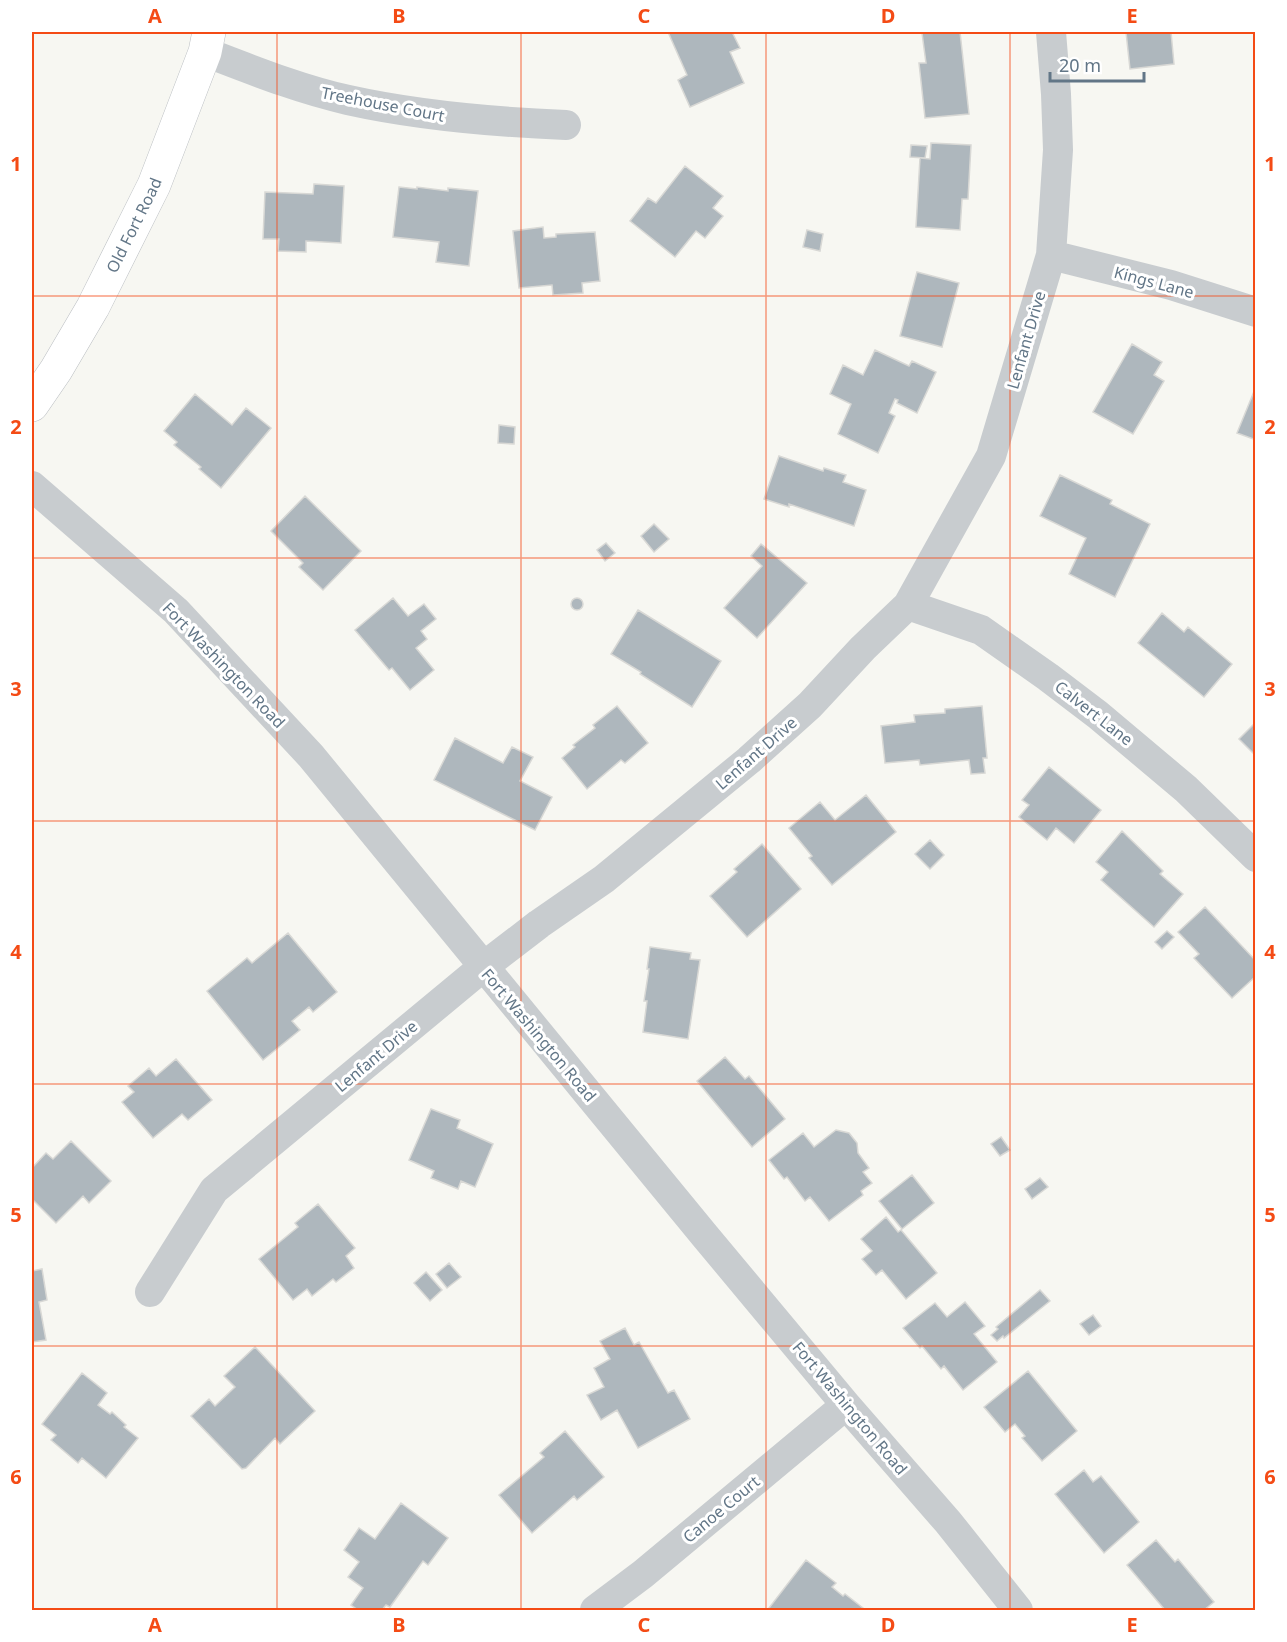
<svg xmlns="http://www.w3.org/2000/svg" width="1287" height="1642" viewBox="0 0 1287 1642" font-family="'Noto Sans',sans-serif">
<rect width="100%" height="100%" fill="#f7f7f2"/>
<path fill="#aeb7bd" stroke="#d8d8d5" stroke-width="1.5" d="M668,32H732L740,48L730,52L744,83L690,107L678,80L687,75Z
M934,32H960L969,114L925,118L919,63H926L922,33Z
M1126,32H1171L1174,64L1130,69Z
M931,143L971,145L968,199H962L960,230L916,227L920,158L930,159Z
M911,145L927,146L925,158L910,157Z
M685,166L723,196L713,208L723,216L705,238L696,231L675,257L630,221L648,198L656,203Z
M314,184L344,186L341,243L306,241V252L278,251L279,239H263L265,192L313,194Z
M399,187L417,189V187L448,191V188L478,191L469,266L436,262L439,242L393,237Z
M543,227L544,238L556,237V234L595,232L600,281L582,283L583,293L553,295L552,285L519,288L513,231Z
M807,230L823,234L820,251L803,247Z
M917,272L959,283L942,347L900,336Z
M1132,344L1162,362L1154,375L1164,381L1133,434L1093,412Z
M875,350L909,366L912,361L936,372L917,413L897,403L898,400L895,399L889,413L895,416L878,453L838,434L851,404L830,394L843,365L863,375Z
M1255,389H1256V440L1237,433Z
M195,394L232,425L246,408L271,428L221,488L199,469L201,467L174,445L177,442L164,431Z
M499,425L515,427L514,444L498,443Z
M779,456L823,471L824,468L846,475L843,482L866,490L854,526L789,504V507L764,499Z
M1060,475L1112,500L1110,504L1150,524L1115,597L1069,574L1086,538L1040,516Z
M305,496L361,551L323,590L299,567L303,563L271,531Z
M654,524L669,539L654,552L641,536Z
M606,543L615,553L605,561L597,550Z
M761,544L807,583L757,638L724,608L762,566L751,556Z
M571 604a6 6 0 1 1 12 0a6 6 0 1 1-12 0Z
M393,598L408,616L424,604L436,619L421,631L427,639L416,648L434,670L410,690L392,668L389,670L355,630Z
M638,610L721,661L692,707L640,674L641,672L611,654Z
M1162,613L1184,632L1188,627L1232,664L1204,697L1138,643Z
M617,706L648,743L625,763L621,760L587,789L562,758L575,747L573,745L595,728L593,725Z
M982,706L987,758H983L985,773L971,774L969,760L920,765L919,760L885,763L881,726L915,722L914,715L945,713V709Z
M1256,722V756L1239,739Z
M455,738L503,763L512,747L533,757L520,781L552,797L535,830L434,780Z
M1049,767L1101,810L1074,843L1056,828L1047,840L1019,817L1029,805L1022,800Z
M866,795L896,832L832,885L809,858L812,856L789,828L820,802L835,820Z
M1122,831L1163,871L1160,874L1183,894L1154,927L1101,880L1108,872L1096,862Z
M930,840L944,855L930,869L915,854Z
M762,844L801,889L747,937L710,896L737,872L734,869Z
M1205,907L1256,961V976L1232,998L1194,958L1199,954L1178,932Z
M1167,931L1174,937L1162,949L1155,942Z
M288,933L337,992L313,1012L309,1007L292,1021L300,1030L263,1060L207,991L247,958L252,963Z
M650,947L691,953L690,959L700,960L688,1039L643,1032L647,1001H644L649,969H647Z
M725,1057L745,1079L749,1076L785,1119L752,1147L697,1081Z
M176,1059L212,1100L188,1120L182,1114L153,1138L122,1102L134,1092L128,1086L149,1068L156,1076Z
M431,1109L460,1120L457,1128L493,1144L475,1187L461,1181L458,1189L431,1178L434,1171L409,1160Z
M836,1130L849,1133L857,1143L858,1153L869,1168L863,1172L872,1183L861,1191L863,1195L829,1221L810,1197L805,1201L787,1177L784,1179L769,1160L803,1133L814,1147Z
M1001,1137L1010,1150L1000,1156L991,1144Z
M71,1141L111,1181L89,1203L83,1196L56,1223L32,1199V1168L46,1153L53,1159Z
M912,1175L934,1203L902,1229L879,1201Z
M1040,1178L1048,1187L1032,1199L1025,1189Z
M318,1204L355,1248L346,1256L354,1268L336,1282L333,1279L312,1296L307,1289L293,1300L259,1259L298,1227L295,1223Z
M886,1217L898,1232L901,1230L937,1273L906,1299L882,1270L876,1275L862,1259L872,1251L861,1239Z
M449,1263L461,1277L447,1288L436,1274Z
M42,1269L47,1300L39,1302L46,1340L32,1342V1271Z
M426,1272L442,1290L430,1301L414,1283Z
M1040,1290L1050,1301L1004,1338L1003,1336L997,1341L991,1335L998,1329L996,1327Z
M965,1302L985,1326L974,1334L997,1362L963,1390L944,1366L941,1369L922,1346L920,1348L903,1328L935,1303L947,1317Z
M1093,1315L1101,1326L1089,1335L1080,1324Z
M625,1328L634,1345L639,1342L668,1393L674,1390L690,1419L638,1448L617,1410L601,1420L587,1395L604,1387L594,1368L610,1359L600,1341Z
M255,1347L315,1411L280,1444L275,1438L246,1468L242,1469L191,1416L209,1399L215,1406L235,1387L224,1376Z
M1028,1371L1077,1431L1042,1461L1022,1438L1025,1436L1015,1424L1005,1432L984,1407Z
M82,1373L107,1393L98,1405L110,1414L112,1412L126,1425L124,1427L138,1438L106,1478L82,1458L78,1463L51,1440L56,1435L42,1424Z
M565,1431L604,1477L577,1500L574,1496L532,1533L499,1495L544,1457L540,1453Z
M1084,1470L1093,1482L1101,1476L1139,1522L1104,1553L1055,1494Z
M401,1503L448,1538L428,1565L423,1561L390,1607L386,1605L382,1610H358L351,1605L363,1588L348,1577L359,1562L344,1550L359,1528L375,1539Z
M1156,1540L1175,1562L1178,1559L1214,1602L1204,1610H1165L1127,1565Z
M806,1560L836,1583L832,1587L843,1596L845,1594L863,1608L861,1610H772L769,1608Z"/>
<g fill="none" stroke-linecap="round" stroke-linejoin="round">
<g stroke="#b9bdc1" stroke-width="34">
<g id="major">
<path id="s1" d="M32,405L56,370L93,307L154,185L205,52L209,32"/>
</g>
</g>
<path stroke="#c8cccf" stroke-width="30" d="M205,52C252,70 299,89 348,100C420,116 493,122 566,125
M1051,255L1171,285L1256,312
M32,486L176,611L311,756L705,1236L846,1405L948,1522L1018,1610
M908,605L981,630L1048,677L1098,715L1186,789L1256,857
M150,1292L214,1190L483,967L539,924L604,879L749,760L810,705L863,648L908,605L991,456L1051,255L1058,150L1056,94L1051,32
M595,1610L643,1574L846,1405"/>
<use href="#major" stroke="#fff" stroke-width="33"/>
</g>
<path fill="none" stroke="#f44b15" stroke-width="1.5" stroke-opacity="0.55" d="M277,32V1610M521,32V1610M766,32V1610M1010,32V1610M32,296H1256M32,558H1256M32,821H1256M32,1084H1256M32,1346H1256"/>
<g text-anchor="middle" stroke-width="6" stroke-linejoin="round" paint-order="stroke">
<g font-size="16" fill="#627687" stroke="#fff">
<text transform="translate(383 104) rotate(11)" y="6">Treehouse Court</text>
<text dy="6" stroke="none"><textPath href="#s1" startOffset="207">Old Fort Road</textPath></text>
<text transform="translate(1154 282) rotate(15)" y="6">Kings Lane</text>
<text transform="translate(1026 340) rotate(-74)" y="6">Lenfant Drive</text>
<text transform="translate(224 665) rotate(46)" y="6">Fort Washington Road</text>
<text transform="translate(1094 713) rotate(38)" y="6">Calvert Lane</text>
<text transform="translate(756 753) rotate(-41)" y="6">Lenfant Drive</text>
<text transform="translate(539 1035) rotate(50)" y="6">Fort Washington Road</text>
<text transform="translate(376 1056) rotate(-40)" y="6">Lenfant Drive</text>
<text transform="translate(850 1408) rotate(50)" y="6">Fort Washington Road</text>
<text transform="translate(721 1509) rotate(-40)" y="6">Canoe Court</text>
</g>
</g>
<rect width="1287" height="1642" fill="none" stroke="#ffffff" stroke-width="66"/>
<path d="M1050 72v9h94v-9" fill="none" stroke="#627687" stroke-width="3"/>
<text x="1059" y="72" font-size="18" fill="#627687" stroke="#ffffff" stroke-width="4.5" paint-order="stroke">20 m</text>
<rect x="33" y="33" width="1221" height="1576" fill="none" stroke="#f44b15" stroke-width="2"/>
<g font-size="20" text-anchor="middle" font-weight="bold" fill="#f44b15">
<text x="155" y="23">A</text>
<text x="399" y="23">B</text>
<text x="644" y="23">C</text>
<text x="888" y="23">D</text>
<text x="1132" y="23">E</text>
<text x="16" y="171">1</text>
<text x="1270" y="171">1</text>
<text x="16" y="434">2</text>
<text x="1270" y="434">2</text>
<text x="16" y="696">3</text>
<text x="1270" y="696">3</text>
<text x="16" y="959">4</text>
<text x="1270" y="959">4</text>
<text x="16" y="1222">5</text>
<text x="1270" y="1222">5</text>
<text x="16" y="1484">6</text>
<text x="1270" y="1484">6</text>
<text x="155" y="1632">A</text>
<text x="399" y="1632">B</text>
<text x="644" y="1632">C</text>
<text x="888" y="1632">D</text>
<text x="1132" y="1632">E</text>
</g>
</svg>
